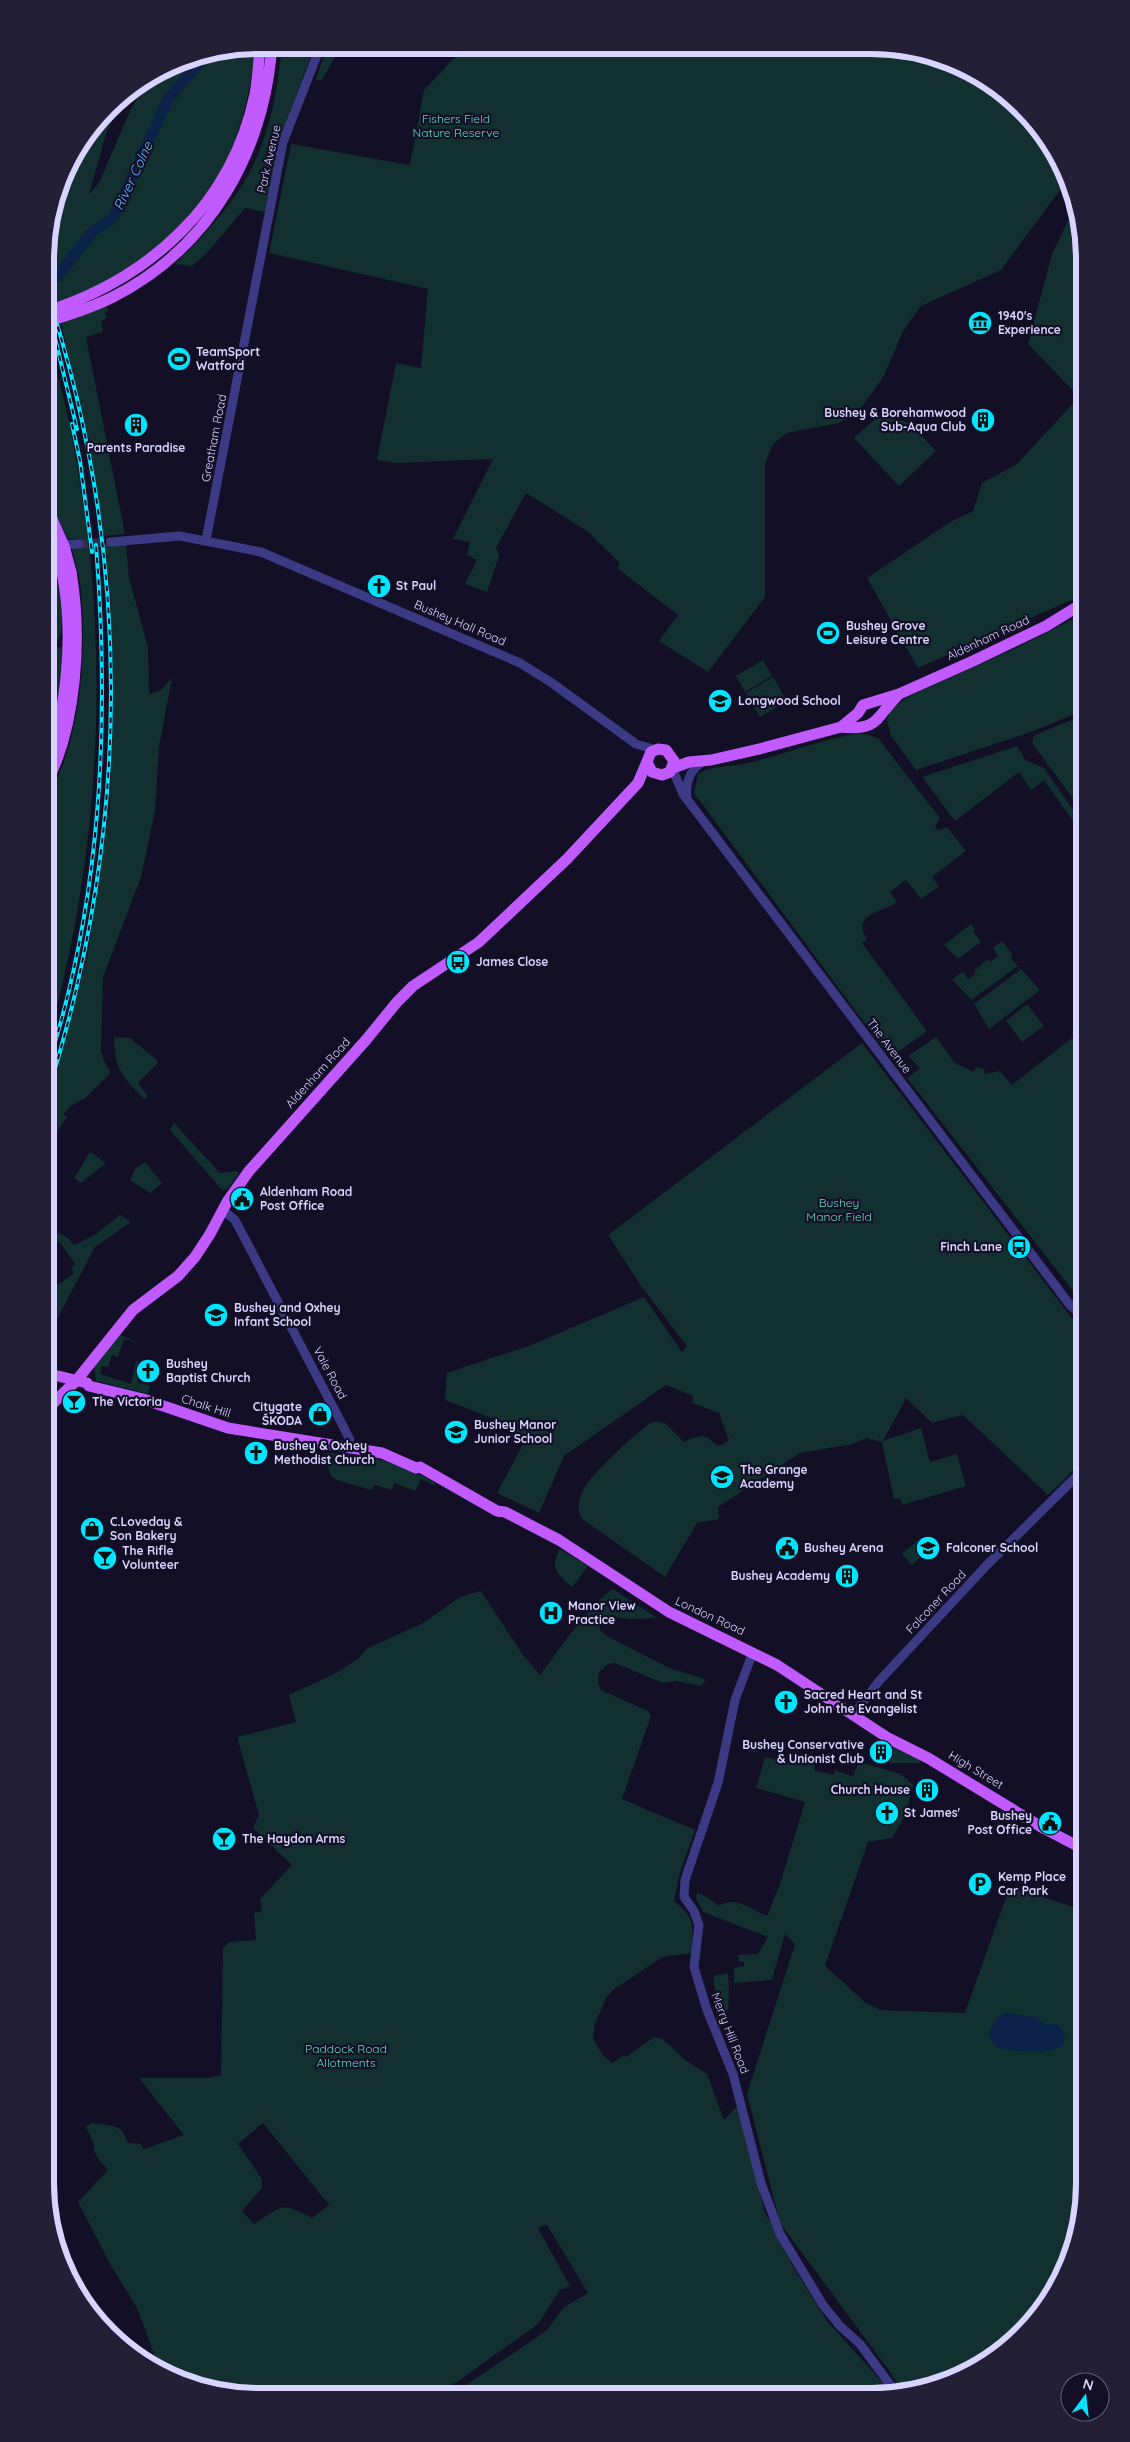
<svg xmlns="http://www.w3.org/2000/svg" width="1130" height="2442" viewBox="0 0 1130 2442" font-family="Quicksand,sans-serif">
<rect width="100%" height="100%" fill="#130f26"/>
<path fill="#12302f" fill-rule="evenodd" d="M257,45C251,85 243,123 228,160C223,170 215,180 209,189C170,246 119,280 56,304L45,273L49,268L45,258V244L67,164L117,98L127,92L107,131L89,194L99,183L130,111L148,79L177,61Z
M282,45H315L281,135L265,212L245,208L206,254L192,266L175,264C205,235 238,199 255,161C272,125 278,85 282,45Z
M328,45L341,46L322,80H317L316,78Z
M454,46L913,49L966,67L1013,98L1056,151L1068,179L1001,270L921,306L903,331L884,376L859,411L839,423L787,433L773,444L765,464V597L708,672L659,641L678,615L617,568L620,563L587,531L526,493L496,548L499,556L487,592L465,584L477,560L467,555L470,542L453,539L493,459L396,463L377,460L396,363L421,368L428,289L269,253L291,144L410,165L424,90L458,54Z
M1077,202L1085,258V403L1028,344L1052,254Z
M105,306L109,310L105,313L107,318L101,321L103,332L86,337L125,534L104,536L89,439L61,323Z
M45,334C68,400 79,470 88,539H68L45,495Z
M1078,398L1085,405V594L918,668L867,578L950,522L973,511L982,483L1017,464Z
M882,413L911,424L936,451L899,486L854,438Z
M105,544H126L129,578L148,647L149,694L161,690L172,678L159,747L155,811L141,877L103,977L101,1051L106,1066L110,1071L109,1075L85,1098L72,1105L63,1114L67,1117L45,1150V1108L87,959L110,804L114,679L110,590Z
M89,546C107,715 93,886 45,1050V800C81,746 87,654 81,591C80,577 75,563 72,549Z
M51,551C55,569 70,626 57,641L45,637V552Z
M1085,613V710L1028,733L916,770L891,736L887,720L891,709L909,696L1010,651Z
M45,646L53,648L63,647L64,673L49,743L45,701Z
M763,660L772,676L745,692L736,676Z
M773,677L787,701L760,717L746,693Z
M1085,715V815L1032,743L1033,737L1039,733Z
M861,733L878,738L940,818L935,826L938,831L947,827L966,851L932,877L939,886L921,899L906,880L890,892L897,902C887,911 850,913 867,939L862,943L927,1031L897,1053L886,1052L694,793L698,774C712,765 732,767 748,763C786,754 822,739 861,733Z
M1017,746L1025,760L1044,768L1085,827V838L1044,780L1031,790L1019,772L955,821L922,777Z
M971,924L975,929L973,931L981,942L958,959L944,945Z
M1002,941L1012,954L1011,958L1018,966L971,1000L952,979L963,972L968,979L975,974V970L987,960L991,961L998,956L993,948Z
M1021,969L1040,990L989,1029L974,1004Z
M1027,1004L1044,1026L1022,1042L1006,1021Z
M114,1037L130,1038L158,1061L157,1064L138,1083L148,1096L144,1099C122,1075 115,1072 114,1037Z
M936,1037L955,1063L974,1072L976,1067L984,1069L985,1074L1000,1071L1012,1085L1072,1038L1085,1051V1302L1080,1300L907,1078L920,1068L908,1056Z
M862,1043L1084,1334C1086,1352 1080,1370 1081,1388C1083,1414 1093,1444 1075,1467C1068,1477 1057,1486 1048,1495L963,1415L932,1423L906,1398L883,1441L921,1428L930,1462L957,1454L966,1486L902,1505L900,1498L894,1499L882,1442L867,1438L852,1444L800,1453L718,1507L719,1519L697,1523L665,1577L582,1519C576,1509 579,1495 586,1485C597,1470 633,1435 649,1424L657,1421L666,1424L684,1442C697,1435 706,1433 716,1445H722L729,1440L719,1413L692,1403L693,1396L666,1385L564,1456L539,1513L497,1493L523,1444L510,1439L509,1425L445,1400L447,1373L531,1345L644,1297L682,1352L687,1346L641,1286L608,1235Z
M174,1123L220,1173L236,1171L239,1173L228,1189L222,1190L170,1130Z
M90,1152L106,1163L81,1183L74,1178Z
M145,1162L162,1183L150,1193L130,1180L135,1169Z
M120,1215L131,1222L95,1247L56,1321L45,1327L55,1302L46,1293L73,1274L72,1267L75,1264L59,1241L45,1251V1239L58,1233L67,1237L74,1245L95,1235Z
M119,1334L138,1343L124,1339L118,1357L112,1355L108,1367L102,1366L100,1374L131,1384L136,1361L143,1364L137,1382L150,1386L148,1394L96,1381L94,1367Z
M328,1453C366,1453 403,1464 435,1483L434,1485L421,1479L415,1491L395,1483L391,1490L375,1485L371,1490L337,1480L331,1476L324,1455Z
M919,1539L928,1550L912,1565L902,1554Z
M560,1549L588,1566L572,1587C557,1573 549,1569 560,1549Z
M613,1589L657,1618L631,1619L604,1616L599,1623L600,1630L607,1636L669,1668L702,1678L705,1681L701,1686L675,1681L663,1683L615,1663L608,1664L599,1672L598,1682L601,1690L648,1711L651,1716L622,1799L695,1830L680,1872L674,1901C697,1919 692,1926 692,1953L662,1957L613,1990L606,1998L595,2024L593,2038L602,2054L612,2063L624,2055L626,2057L654,2037L663,2039L685,2060L707,2074L724,2120L738,2105L765,2213L777,2231L791,2263L827,2321L893,2394L872,2397L469,2395L466,2385L546,2331L564,2307L588,2293L547,2225L538,2228L570,2286L560,2290L538,2324L457,2382L429,2394L217,2393L164,2375L161,2373L137,2308L110,2264L78,2202L108,2170L97,2157L93,2148L95,2146L86,2127L91,2123L114,2126L122,2130L128,2143L141,2144L144,2149L184,2135L139,2078H208L221,2075L223,1948L229,1942L256,1940L254,1913L262,1911L260,1899L292,1865L253,1828L259,1815L237,1737L296,1722L289,1695L338,1672L359,1658L366,1649L423,1623L460,1597L481,1591L523,1655L540,1675C557,1653 591,1602 613,1589ZM263,2123L329,2205L312,2218C279,2201 284,2206 254,2224L242,2211L262,2188V2179L238,2144Z
M891,1747L920,1760V1763H890L888,1759Z
M765,1757L789,1763L791,1757L815,1763L814,1770L833,1775L835,1770L853,1777L859,1762L901,1774L913,1785L906,1814L892,1838L868,1842L825,1966L866,2003L880,2010L965,2013L1010,1886L1085,1911V2198L1069,2266L1032,2324L990,2361L927,2390L903,2393L890,2372L780,2223L747,2094L795,1944L785,1934L772,1980L734,1983V1968L744,1966V1962H739L738,1955L758,1954L768,1937L703,1912L696,1898L697,1893L705,1896L719,1906C735,1895 752,1910 767,1916L780,1884L805,1802L756,1788Z
M728,1973C729,1989 731,2018 720,2028C714,2017 719,2008 717,1996C716,1989 712,1984 714,1976Z"/>
<path fill="#0c2248" d="M1003,2013L1037,2017L1044,2024L1059,2025L1065,2033L1063,2045C1043,2057 1020,2051 997,2048L988,2034L995,2021Z"/>
<g fill="none" stroke-linecap="round" stroke-linejoin="round">
<path stroke="#0c2248" stroke-width="11" d="M45,285L58,276L92,232L113,218L168,99L206,55"/>
<path stroke="#312d47" stroke-width="9" stroke-dasharray="9 4.5" stroke-linecap="butt" d="M79,544L111,542"/>
<path stroke="#3d3a85" stroke-width="9" d="M206,540L283,142L321,45
M111,542L180,536L261,552L520,663L552,683L636,744L656,750
M45,546L79,544
M672,768L683,794L1070,1305L1085,1318
M687,799C685,783 690,769 704,761
M223,1210L235,1220L343,1426L350,1440L349,1448
M753,1652L735,1700L718,1783L685,1880L684,1897L694,1911L699,1925L694,1967L707,2010L733,2074L761,2183L780,2234L823,2305L840,2326L860,2344L897,2394
M853,1715L880,1680L986,1566L1085,1468"/>
<path stroke="#c25bff" stroke-width="11" d="M45,312C149,279 232,205 255,94C258,78 259,61 260,45
M45,322C69,315 91,308 113,297C211,247 264,152 272,45
M45,507L52,519
M841,727C879,731 875,718 898,695
M45,766C68,711 74,631 62,573
M673,768L689,762L711,760L763,748L841,727L858,713L863,705L899,694L973,661L1046,626L1085,602
M45,786C77,727 82,637 71,572
M45,1376H58L87,1383L89,1386L143,1399L228,1428L382,1453L416,1468L420,1467L497,1511L505,1512L559,1540L669,1612L777,1665L888,1738L928,1758L1043,1828L1085,1850
M45,1411L76,1381L133,1310L178,1276L195,1257L210,1234L227,1202L249,1171L366,1040L397,1002L413,986L479,942L567,859L638,783L651,752L658,749L666,750L674,761L670,772L662,775L652,772L647,762"/>
<g stroke="#00e5ff" stroke-width="4">
<path id="rail" d="M45,321L52,344
M54,334L77,429
M72,424L80,461L92,552
M45,1074C102,904 110,722 96,545
M45,1101C132,832 134,554 45,286"/>
</g>
<use href="#rail" stroke="#130f26" stroke-width="2" stroke-dasharray="5.5" stroke-linecap="butt"/>
<path stroke="#c25bff" stroke-width="11" d="M52,519L64,546L71,572
M45,525L62,573"/>
</g>
<defs>
<g id="museum-disc" transform="scale(1.25)"><circle r="9.5" fill="#00e5ff" stroke="#130f26"/><path d="M0-6L6-3V-2H-6V-3ZM-5-1h2V3h-2ZM-1-1h2V3h-2ZM3-1h2V3H3ZM-6 4H6V6H-6Z" fill="#111"/></g>
<g id="stadium-disc" transform="scale(1.25)"><circle r="9.5" fill="#00e5ff" stroke="#130f26"/><path d="M0-5a6.5 5 0 1 0 0 10a6.5 5 0 1 0 0-10ZM-3.5-1.8h7v3.6h-7Z" fill="#111"/></g>
<g id="building-disc" transform="scale(1.25)"><circle r="9.5" fill="#00e5ff" stroke="#130f26"/><path d="M-4-6H4V6H1V3H-1V6H-4ZM-2.5-4.3h1.7v1.8h-1.7ZM.8-4.3h1.7v1.8H.8ZM-2.5-1h1.7V.8h-1.7ZM.8-1h1.7V.8H.8Z" fill="#111"/></g>
<g id="church-disc" transform="scale(1.25)"><circle r="9.5" fill="#00e5ff" stroke="#130f26"/><path d="M-1.2-6h2.4v3.5h3.3v2.4h-3.3V6h-2.4V-.1h-3.3v-2.4h3.3Z" fill="#111"/></g>
<g id="school-disc" transform="scale(1.25)"><circle r="9.5" fill="#00e5ff" stroke="#130f26"/><path d="M0-5L7-2L0 1L-7-2ZM-4 1L0 2.5L4 1V4Q0 6-4 4Z" fill="#111"/></g>
<g id="bus-disc" transform="scale(1.25)"><circle r="9.5" fill="#00e5ff" stroke="#130f26"/><path d="M-5-6H5V4H4V6H2V4H-2V6H-4V4H-5ZM-3.5-4V0h7V-4ZM-3.5 1.2v1.5H-2V1.2ZM2 1.2v1.5H3.5V1.2Z" fill="#111"/></g>
<g id="civic-disc" transform="scale(1.25)"><circle r="9.5" fill="#00e5ff" stroke="#130f26"/><path d="M-.6-6.5H3V-4.5H.6V-3L4-1V1h2V6H-6V1h2V-1L-.6-3ZM-1.2 2.5V6h2.4V2.5Z" fill="#111"/></g>
<g id="bar-disc" transform="scale(1.25)"><circle r="9.5" fill="#00e5ff" stroke="#130f26"/><path d="M-6-5H6L.8 .8V4.5H3.5V6h-7V4.5H-.8V.8Z" fill="#111"/></g>
<g id="shop-disc" transform="scale(1.25)"><circle r="9.5" fill="#00e5ff" stroke="#130f26"/><path d="M-5-2.5h2.3a2.7 3.5 0 0 1 5.4 0H5L5.5 6h-11ZM-1.5-2.5h3a1.5 2.3 0 0 0-3 0Z" fill="#111"/></g>
<g id="hospital-disc" transform="scale(1.25)"><circle r="9.5" fill="#00e5ff" stroke="#130f26"/><path d="M-5-5h3v3.5h4V-5h3V5h-3V1.5h-4V5h-3Z" fill="#111"/></g>
<g id="parking-disc" transform="scale(1.25)"><circle r="9.5" fill="#00e5ff" stroke="#130f26"/><path d="M-3.5-5.5H1a3.5 3.5 0 0 1 0 7H-1V5.5H-3.5ZM-1-3.4V-.6H.8a1.4 1.4 0 0 0 0-2.8Z" fill="#111"/></g>
</defs>
<g fill-rule="evenodd">
<use href="#museum-disc" x="980" y="323"/>
<use href="#stadium-disc" x="179" y="359"/>
<use href="#building-disc" x="983" y="420"/>
<use href="#building-disc" x="136" y="425"/>
<use href="#church-disc" x="379" y="586"/>
<use href="#stadium-disc" x="828" y="633"/>
<use href="#school-disc" x="720" y="701"/>
<use href="#bus-disc" x="458" y="962"/>
<use href="#civic-disc" x="242" y="1199"/>
<use href="#bus-disc" x="1019" y="1247"/>
<use href="#school-disc" x="216" y="1315"/>
<use href="#church-disc" x="148" y="1371"/>
<use href="#bar-disc" x="74" y="1402"/>
<use href="#shop-disc" x="320" y="1414"/>
<use href="#school-disc" x="456" y="1432"/>
<use href="#church-disc" x="256" y="1453"/>
<use href="#school-disc" x="722" y="1477"/>
<use href="#shop-disc" x="92" y="1529"/>
<use href="#civic-disc" x="787" y="1548"/>
<use href="#school-disc" x="928" y="1548"/>
<use href="#bar-disc" x="105" y="1558"/>
<use href="#building-disc" x="847" y="1576"/>
<use href="#hospital-disc" x="551" y="1613"/>
<use href="#church-disc" x="786" y="1702"/>
<use href="#building-disc" x="881" y="1752"/>
<use href="#building-disc" x="927" y="1790"/>
<use href="#church-disc" x="887" y="1813"/>
<use href="#civic-disc" x="1050" y="1823"/>
<use href="#bar-disc" x="224" y="1839"/>
<use href="#parking-disc" x="980" y="1884"/>
</g>
<g text-anchor="middle" stroke-width="4.5" stroke-linejoin="round" paint-order="stroke">
<g font-size="12" fill="#5fe0c0" stroke="#130f26">
<text x="456" y="123">Fishers Field<tspan x="456" dy="14">Nature Reserve</tspan></text>
<text x="839" y="1207">Bushey<tspan x="839" dy="14">Manor Field</tspan></text>
<text x="346" y="2053">Paddock Road<tspan x="346" dy="14">Allotments</tspan></text>
</g>
<g font-size="12" fill="#d9d4ff" stroke="#130f26">
<text transform="translate(269 159) rotate(-77)" y="4">Park Avenue</text>
<text transform="translate(214 438) rotate(-79)" y="4">Greatham Road</text>
<text transform="translate(460 623) rotate(23)" y="4">Bushey Hall Road</text>
<text transform="translate(988 638) rotate(-25)" y="4">Aldenham Road</text>
<text transform="translate(889 1046) rotate(53)" y="4">The Avenue</text>
<text transform="translate(318 1073) rotate(-48)" y="4">Aldenham Road</text>
<text transform="translate(330 1373) rotate(62)" y="4">Vale Road</text>
<text transform="translate(206 1406) rotate(18)" y="4">Chalk Hill</text>
<text transform="translate(936 1602) rotate(-47)" y="4">Falconer Road</text>
<text transform="translate(710 1616) rotate(25)" y="4">London Road</text>
<text transform="translate(976 1770) rotate(31)" y="4">High Street</text>
<text transform="translate(730 2033) rotate(69)" y="4">Merry Hill Road</text>
</g>
<g font-size="12" font-weight="bold" fill="#d9d4ff" stroke="#130f26" text-anchor="start">
<text x="998" y="320">1940's<tspan x="998" dy="14">Experience</tspan></text>
<text x="196" y="356">TeamSport<tspan x="196" dy="14">Watford</tspan></text>
<text x="966" y="417" text-anchor="end">Bushey &amp; Borehamwood<tspan x="966" dy="14">Sub-Aqua Club</tspan></text>
<text x="136" y="452" text-anchor="middle">Parents Paradise</text>
<text x="396" y="590">St Paul</text>
<text x="846" y="630">Bushey Grove<tspan x="846" dy="14">Leisure Centre</tspan></text>
<text x="738" y="705">Longwood School</text>
<text x="476" y="966">James Close</text>
<text x="260" y="1196">Aldenham Road<tspan x="260" dy="14">Post Office</tspan></text>
<text x="1002" y="1251" text-anchor="end">Finch Lane</text>
<text x="234" y="1312">Bushey and Oxhey<tspan x="234" dy="14">Infant School</tspan></text>
<text x="166" y="1368">Bushey<tspan x="166" dy="14">Baptist Church</tspan></text>
<text x="92" y="1406">The Victoria</text>
<text x="302" y="1411" text-anchor="end">Citygate<tspan x="302" dy="14">ŠKODA</tspan></text>
<text x="474" y="1429">Bushey Manor<tspan x="474" dy="14">Junior School</tspan></text>
<text x="274" y="1450">Bushey &amp; Oxhey<tspan x="274" dy="14">Methodist Church</tspan></text>
<text x="740" y="1474">The Grange<tspan x="740" dy="14">Academy</tspan></text>
<text x="110" y="1526">C.Loveday &amp;<tspan x="110" dy="14">Son Bakery</tspan></text>
<text x="804" y="1552">Bushey Arena</text>
<text x="946" y="1552">Falconer School</text>
<text x="122" y="1555">The Rifle<tspan x="122" dy="14">Volunteer</tspan></text>
<text x="830" y="1580" text-anchor="end">Bushey Academy</text>
<text x="568" y="1610">Manor View<tspan x="568" dy="14">Practice</tspan></text>
<text x="804" y="1699">Sacred Heart and St<tspan x="804" dy="14">John the Evangelist</tspan></text>
<text x="864" y="1749" text-anchor="end">Bushey Conservative<tspan x="864" dy="14">&amp; Unionist Club</tspan></text>
<text x="910" y="1794" text-anchor="end">Church House</text>
<text x="904" y="1817">St James'</text>
<text x="1032" y="1820" text-anchor="end">Bushey<tspan x="1032" dy="14">Post Office</tspan></text>
<text x="242" y="1843">The Haydon Arms</text>
<text x="998" y="1881">Kemp Place<tspan x="998" dy="14">Car Park</tspan></text>
</g>
<g font-size="14" font-style="italic" fill="#62b6ff" stroke="#130f26">
<text transform="translate(133 176) rotate(-65)" y="5">River Colne</text>
</g>
</g>
<path d="M0 0H1130V2442H0ZM259 54H871A205 205 0 0 1 1076 259V2183A205 205 0 0 1 871 2388H259A205 205 0 0 1 54 2183V259A205 205 0 0 1 259 54Z" fill="#231f37" fill-rule="evenodd"/>
<path fill="none" stroke="#d9d4ff" stroke-width="6" d="M259 54H871A205 205 0 0 1 1076 259V2183A205 205 0 0 1 871 2388H259A205 205 0 0 1 54 2183V259A205 205 0 0 1 259 54Z"/>
<g transform="translate(1085 2397) rotate(15)"><circle r="24" fill="#130f26" stroke="#625e7d"/>
<path d="M0-4L9 19L0 12L-9 19Z" fill="#00e5ff"/>
<text y="-8" font-size="14" font-weight="bold" text-anchor="middle" fill="#d9d4ff">N</text>
</g>
</svg>
